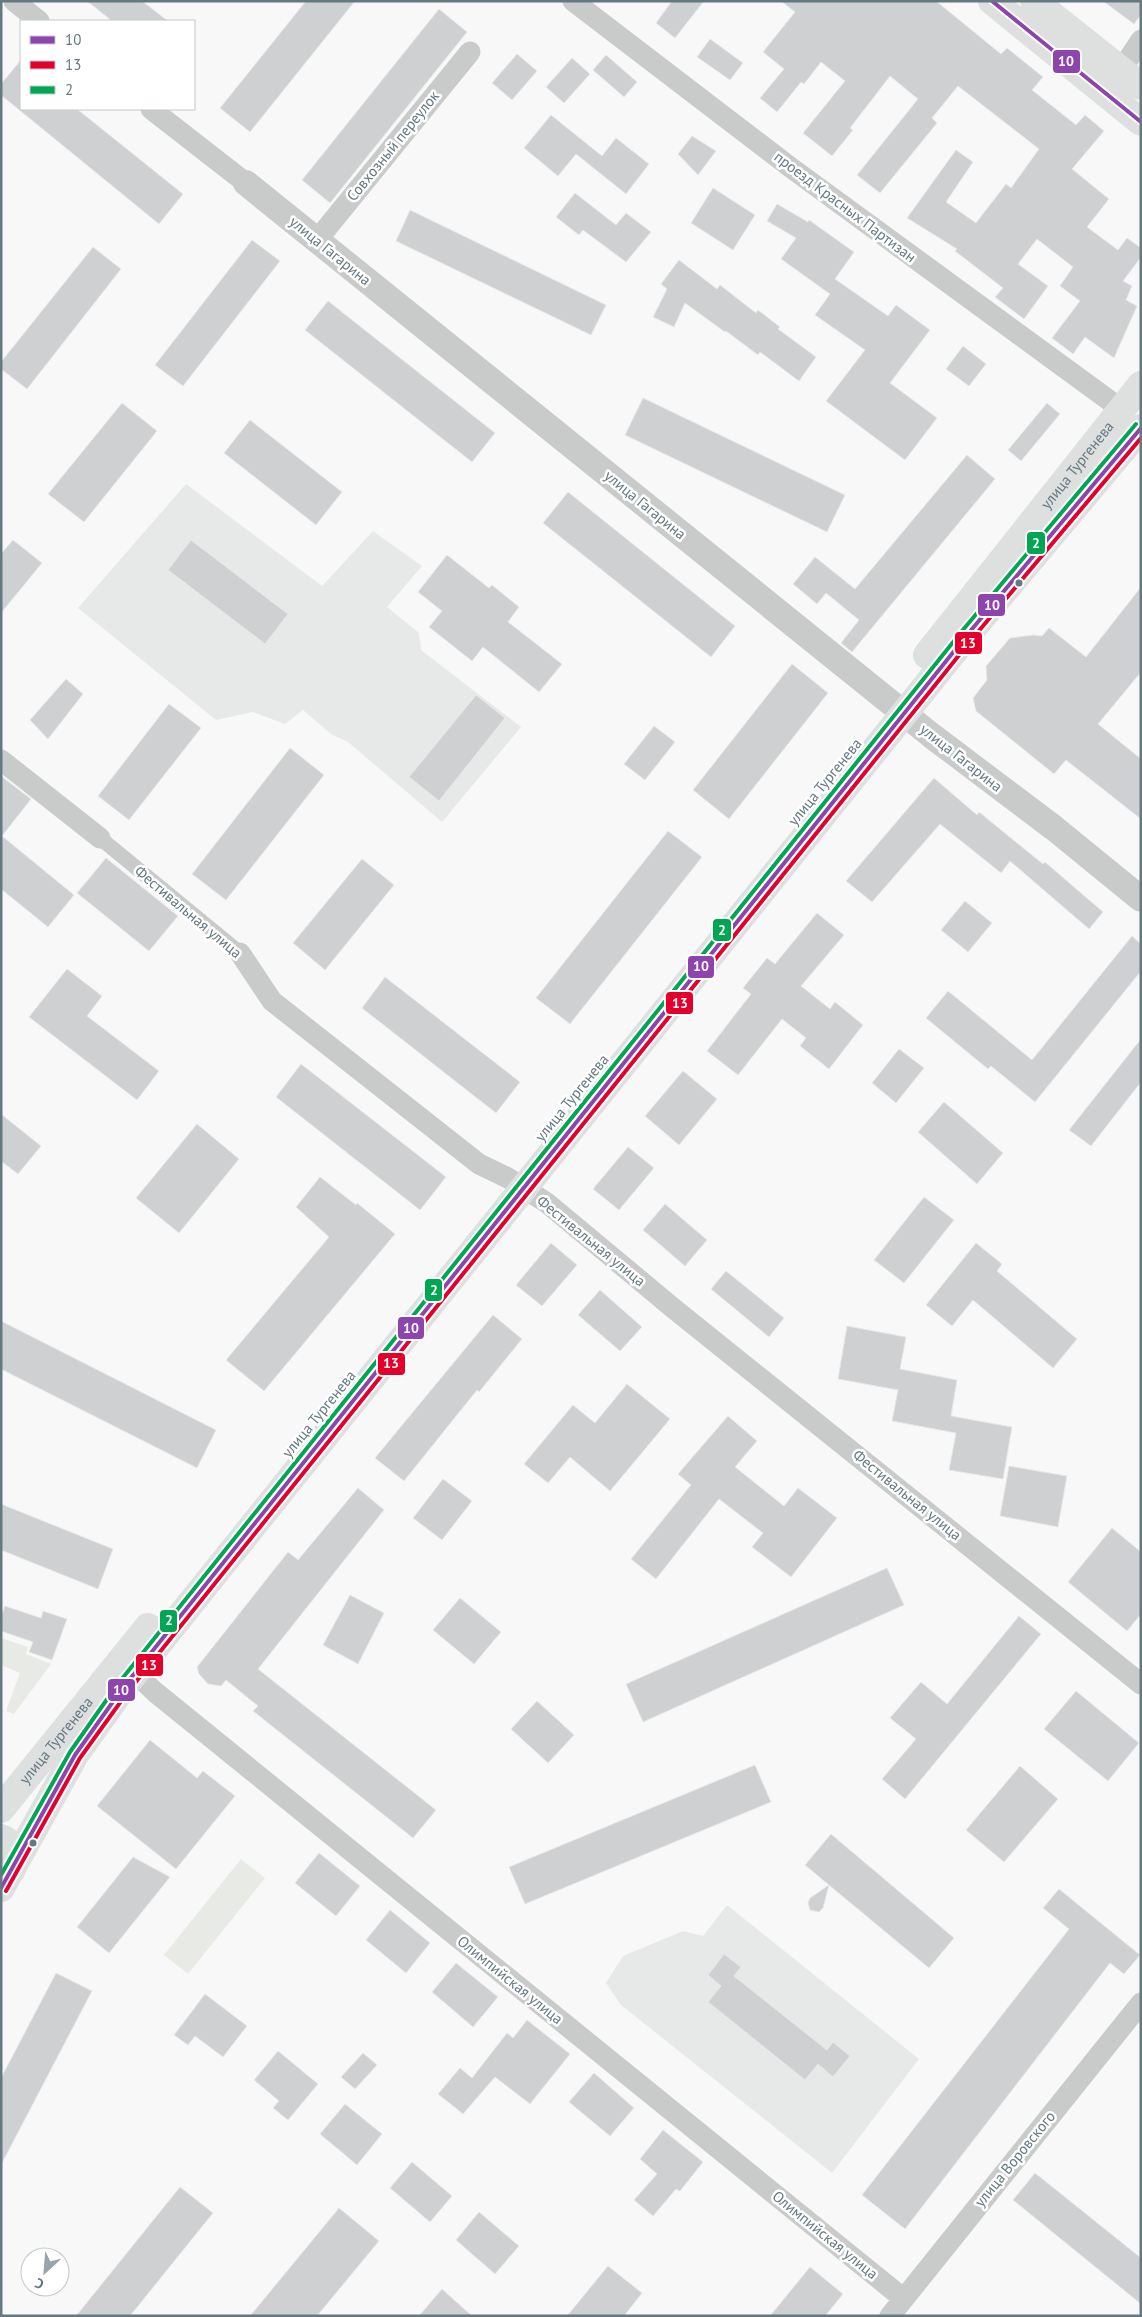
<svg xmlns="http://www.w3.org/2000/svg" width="1142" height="2317" viewBox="0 0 1142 2317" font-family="'PT Sans',sans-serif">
<rect width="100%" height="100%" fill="#f8f8f8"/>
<path fill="#e7e9e8" d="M186,484L322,586L373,531L422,566L387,607L419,633L421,650L521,727L442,822L348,742L331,734L303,710L285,724L253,712L216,720L78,608Z
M727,1905L919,2059L832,2173L621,2005L606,1983L623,1956L683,1931L703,1936Z"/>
<path fill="#e8eae5" d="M1,1638L28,1647L26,1654L51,1664L14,1714L6,1711L20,1673L1,1665Z
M241,1859L265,1878L188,1974L164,1955Z"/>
<path fill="#ced0d1" stroke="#e8e8e8" d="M87,1H142L168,21H112Z
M306,1H355L250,132L220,108Z
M672,1H704L675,38L656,23Z
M781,1H936L1001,54L1007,48L1043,77L1032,90L1076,125L1085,115L1104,131L1072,169L1109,199L1087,227L1118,250L1127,238L1141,248V257L1123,281L1132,286L1126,300L1137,306L1114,358L1085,337L1073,354L1052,338L1080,301L1060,286L1073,267L1037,239L1018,264L1048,286L1024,319L995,297L1003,288L955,251L957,249L907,218L956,150L973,162L946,202L976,223L1006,184L1011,188L1039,149L958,86L932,118L937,123L880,193L857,175L918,99L890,76L850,128L853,130L832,156L803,133L845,81L821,62L804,84L801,82L777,112L760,98L784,69L763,52L795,12Z
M1103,1H1141V15L1134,24Z
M439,9L467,32L330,203L302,180Z
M710,39L743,63L730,80L697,57Z
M517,54L537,71L512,100L492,83Z
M606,55L637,82L624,97L593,70Z
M572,58L590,74L564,103L546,87Z
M21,60V109H77L183,194L159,224L1,95V84Z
M551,115L602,156L616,138L649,164L626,194L576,154L558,176L524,148Z
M692,136L716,151L698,175L678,154Z
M713,188L755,215L733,250L691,223Z
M575,193L616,225L626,213L651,232L626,262L583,230L579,235L556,217Z
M777,204L808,222L809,220L854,252L835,279L888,316L896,305L930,330L890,383L937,418L905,460L826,401L865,350L815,315L830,294L781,259L796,238L767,221Z
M410,210L606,305L591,335L396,241Z
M252,240L280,261L183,386L155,365Z
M93,247L121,269L27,389L1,369V362Z
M679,260L717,289L720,285L756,313L758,310L780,327L778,329L816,357L799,381L760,352L758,355L726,331L725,332L685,303L674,327L653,317L667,289L661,284Z
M328,301L495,433L472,462L305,330Z
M963,346L986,364L969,386L946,369Z
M643,398L845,495L827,532L625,435Z
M122,403L157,431L84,522L48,494Z
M1047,403L1060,414L1021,461L1008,450Z
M250,420L342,492L316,525L224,453Z
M967,455L995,479L852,652L841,643L859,620L826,593L817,604L793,584L815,557L855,589Z
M568,492L735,626L711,657L543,523Z
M13,540L42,563L1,613V554Z
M191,540L288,614L265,644L168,570Z
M447,555L489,588L492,585L519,607L508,622L562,664L539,692L483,647L472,661L429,627L442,611L418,592Z
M1141,587V672L1098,724L1141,759V819L1066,760L1054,774L976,711L973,698L987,680L986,666L1010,638L1033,635L1042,636L1049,628L1086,657Z
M792,664L828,693L729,819L693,790Z
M66,679L83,694L48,739L30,720Z
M476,695L505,718L439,801L409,777Z
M169,704L201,728L129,820L98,796Z
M654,726L675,742L645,780L624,764Z
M290,748L324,775L226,900L192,874Z
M1,776L31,799L2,836L74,895L48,927L1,889Z
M934,778L977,815L979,812L1043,864L1045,862L1103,912L1089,929L1010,861L1001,873L940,824L872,902L846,881Z
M668,831L702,857L570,1024L536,998Z
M106,858L178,916L149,951L77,893Z
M362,859L394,885L325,970L293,943Z
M965,901L992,923L968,952L941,930Z
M817,913L844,935L801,986L830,1009L835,1002L863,1025L829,1069L800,1046L806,1038L782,1019L738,1075L707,1051L751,994L743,988L767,958L775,964Z
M1132,936L1141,944V971L1035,1102L991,1066L988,1069L926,1018L948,991L1032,1060Z
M67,969L102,996L87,1016L159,1071L137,1100L29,1017Z
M385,977L520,1082L496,1113L362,1008Z
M1141,1039V1082L1091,1146L1069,1130Z
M899,1049L924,1068L896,1103L872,1083Z
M301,1064L446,1177L420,1210L276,1097Z
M683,1071L717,1099L679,1145L645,1116Z
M944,1102L1003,1153L977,1184L918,1132Z
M1,1114L41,1146L18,1174L1,1161Z
M197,1124L239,1159L179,1233L136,1198Z
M628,1147L654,1168L619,1210L593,1189Z
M320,1177L356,1205L357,1203L395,1234L264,1391L226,1360L329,1237L296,1207Z
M924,1197L954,1220L904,1283L874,1260Z
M665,1204L707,1240L685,1266L643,1230Z
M551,1243L577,1265L542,1306L516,1285Z
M976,1243L1002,1264L997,1271L1077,1339L1053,1368L973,1300L952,1326L926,1305Z
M726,1271L784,1318L769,1337L711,1289Z
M600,1290L642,1327L620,1351L578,1315Z
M493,1315L522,1339L479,1392L477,1390L404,1481L375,1458Z
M1,1321L216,1430L197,1468L1,1369Z
M847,1326L906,1337L900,1369L957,1380L951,1416L1012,1427L1003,1479L949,1470L956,1433L892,1421L898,1390L838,1379Z
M627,1384L670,1419L610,1491L570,1457L548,1483L524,1464L573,1405L595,1423Z
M728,1416L757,1441L735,1467L784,1506L798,1488L837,1518L791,1577L752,1547L763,1533L719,1499L656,1579L631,1559L691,1485L678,1474Z
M1009,1466L1067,1476L1058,1527L1000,1516Z
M443,1479L472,1501L442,1540L413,1518Z
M358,1488L384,1510L258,1669L436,1810L413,1838L253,1711L258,1706L226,1680L221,1686L208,1684L199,1674L197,1667L288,1552L298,1560Z
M1,1504L113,1549L98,1589L1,1550Z
M1112,1528L1141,1552V1614L1127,1631L1068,1582Z
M887,1568L904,1605L643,1722L626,1684Z
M350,1595L384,1613L358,1664L323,1645Z
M460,1598L501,1632L474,1664L433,1630Z
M5,1606L41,1618L43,1611L67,1619L52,1660L29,1652L33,1642L1,1631V1617Z
M1019,1616L1041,1634L905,1799L882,1779L916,1739L890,1718L921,1682L947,1704Z
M1076,1691L1139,1743L1108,1781L1044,1729Z
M537,1701L574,1735L548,1763L511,1729Z
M150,1740L197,1778L203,1771L235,1796L176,1869L97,1806Z
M755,1765L771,1802L525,1904L509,1867Z
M1020,1766L1058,1799L1004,1862L966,1830Z
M831,1834L954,1938L929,1968L829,1885L823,1908L819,1912L810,1910L808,1903L810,1898L829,1885L805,1865Z
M319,1853L360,1886L336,1916L295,1883Z
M133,1857L170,1877L109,1953L77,1927Z
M1059,1889L1140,1955L1124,1974L1110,1963L905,2229L862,2195L1069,1929L1043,1908Z
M390,1910L430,1943L406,1973L366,1940Z
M724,1954L741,1967L734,1976L827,2050L833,2042L850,2056L833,2077L818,2064L805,2080L708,2002L721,1986L708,1975Z
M456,1963L498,1997L473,2027L432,1992Z
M56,1973L92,1991L1,2165V2078Z
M205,1994L247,2026L223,2057L195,2036L188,2045L174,2035Z
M527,2020L570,2054L530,2104L495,2077L463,2114L438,2094L460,2068L472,2078L507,2033L513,2038Z
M278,2051L318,2084L288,2120L273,2108L279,2101L254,2080Z
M363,2053L377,2065L355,2089L341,2077Z
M594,2073L634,2108L610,2136L569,2102Z
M345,2104L382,2134L357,2165L320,2134Z
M663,2130L703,2162L680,2191L676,2189L653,2216L634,2200L657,2174L640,2159Z
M412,2162L452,2196L430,2222L390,2188Z
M1035,2173L1141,2258V2304L1013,2200Z
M180,2187L213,2213L130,2316H76Z
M339,2208L379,2241L317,2316H250Z
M479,2212L519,2246L495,2274L456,2240Z
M608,2266L642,2293L624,2316H567Z
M810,2267L843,2294L825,2316H770Z
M442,2289L472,2316H419Z"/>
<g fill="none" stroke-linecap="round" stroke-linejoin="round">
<path stroke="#c9cbcb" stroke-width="15" d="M100,838L240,953"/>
<path stroke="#c9cbcb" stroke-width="21" d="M14,1L39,21
M573,1L790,167L1121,409
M1121,70L1141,40
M151,109L246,183
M317,240L470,52
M1,760L100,838
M240,953L272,1001L479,1164L508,1178L547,1203L673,1308L1141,1684
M130,1660L135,1673L155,1692L904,2299
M890,2316L1141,2003"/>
<path stroke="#c9cbcb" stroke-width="26" d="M246,183L932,736L1054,828L1141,899"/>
<path stroke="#dedfdf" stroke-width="28" d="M992,1L1141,122
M1034,1L1141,86"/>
<g stroke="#dedfdf" stroke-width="28">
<path id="s1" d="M927,655L1141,385"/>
<path id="s2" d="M1,1809L148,1627"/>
<path d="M1,1838C17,1844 14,1857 11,1871"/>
<path d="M1,1888L75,1755L122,1689L967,635L1141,428"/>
</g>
<g stroke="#fff" stroke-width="8">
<path id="bus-1" d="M992,1L1141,122
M1,1888L75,1755L122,1689L967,635L1141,428"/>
</g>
<g stroke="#fff" stroke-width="8">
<path id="bus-2" d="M6,1891L80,1758L127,1693L972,639L1141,438"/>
</g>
<g stroke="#fff" stroke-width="8">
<path id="bus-3" d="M1,1875L70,1752L117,1685L962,631L1136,424"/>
</g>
<use href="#bus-1" stroke="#8e44ad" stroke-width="4"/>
<use href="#bus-2" stroke="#e4002b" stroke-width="4"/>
<use href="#bus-3" stroke="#00a651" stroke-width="4"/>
</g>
<g fill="#657980" stroke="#fff" stroke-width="2">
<circle cx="1019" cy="583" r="4.5"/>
<circle cx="33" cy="1843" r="4.5"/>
</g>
<g text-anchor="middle" stroke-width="5" stroke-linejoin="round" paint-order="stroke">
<g font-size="15" fill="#657980" stroke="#fff">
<text transform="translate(393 146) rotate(-51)" y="5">Совхозный переулок</text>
<text transform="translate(845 207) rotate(37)" y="5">проезд Красных Партизан</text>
<text transform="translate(330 251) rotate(39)" y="5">улица Гагарина</text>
<text dy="5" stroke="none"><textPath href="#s1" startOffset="242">улица Тургенева</textPath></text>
<text transform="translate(645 505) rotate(39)" y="5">улица Гагарина</text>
<text transform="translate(961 758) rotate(38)" y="5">улица Гагарина</text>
<text transform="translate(825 782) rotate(-51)" y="5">улица Тургенева</text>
<text transform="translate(188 912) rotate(40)" y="5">Фестивальная улица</text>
<text transform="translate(572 1098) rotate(-51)" y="5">улица Тургенева</text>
<text transform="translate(591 1241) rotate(39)" y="5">Фестивальная улица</text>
<text transform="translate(319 1414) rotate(-51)" y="5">улица Тургенева</text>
<text transform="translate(907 1495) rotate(39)" y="5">Фестивальная улица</text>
<text dy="5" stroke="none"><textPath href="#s2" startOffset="88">улица Тургенева</textPath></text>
<text transform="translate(510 1980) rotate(39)" y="5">Олимпийская улица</text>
<text transform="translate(1015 2159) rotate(-51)" y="5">улица Воровского</text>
<text transform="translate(825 2235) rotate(39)" y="5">Олимпийская улица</text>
</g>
</g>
<g stroke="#fff" stroke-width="2">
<rect x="1052" y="49" width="29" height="25" rx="5" fill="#8e44ad"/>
<rect x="1026" y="531" width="20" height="24" rx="5" fill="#00a651"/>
<rect x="977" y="593" width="29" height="24" rx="5" fill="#8e44ad"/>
<rect x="954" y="631" width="29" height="24" rx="5" fill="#e4002b"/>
<rect x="712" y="918" width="20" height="24" rx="5" fill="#00a651"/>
<rect x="687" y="955" width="28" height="24" rx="5" fill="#8e44ad"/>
<rect x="665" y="991" width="29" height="24" rx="5" fill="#e4002b"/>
<rect x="424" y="1278" width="19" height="24" rx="5" fill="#00a651"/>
<rect x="397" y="1316" width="28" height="24" rx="5" fill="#8e44ad"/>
<rect x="377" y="1352" width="29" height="24" rx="5" fill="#e4002b"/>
<rect x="159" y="1609" width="19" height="24" rx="5" fill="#00a651"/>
<rect x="135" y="1653" width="29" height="24" rx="5" fill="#e4002b"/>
<rect x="107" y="1678" width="29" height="24" rx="5" fill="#8e44ad"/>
</g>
<g font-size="14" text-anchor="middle" font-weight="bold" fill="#fff">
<text x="1066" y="66">10</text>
<text x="1036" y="548">2</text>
<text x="992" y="610">10</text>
<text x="968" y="648">13</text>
<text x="722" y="935">2</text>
<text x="701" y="971">10</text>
<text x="680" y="1008">13</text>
<text x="434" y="1295">2</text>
<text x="411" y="1333">10</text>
<text x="391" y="1368">13</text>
<text x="169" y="1625">2</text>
<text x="149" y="1670">13</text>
<text x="121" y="1695">10</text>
</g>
<rect width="1142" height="2317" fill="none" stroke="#657980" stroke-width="5"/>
<rect x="20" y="20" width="175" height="90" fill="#ffffff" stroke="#c1c9cc"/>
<rect x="30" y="36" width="25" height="8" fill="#8e44ad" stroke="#c1c9cc"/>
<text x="65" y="45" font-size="15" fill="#657980">10</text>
<rect x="30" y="61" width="25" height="8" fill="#e4002b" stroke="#c1c9cc"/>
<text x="65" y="70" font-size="15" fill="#657980">13</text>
<rect x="30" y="86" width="25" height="8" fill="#00a651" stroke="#c1c9cc"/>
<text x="65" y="95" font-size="15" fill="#657980">2</text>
<g transform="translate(45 2272) rotate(206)"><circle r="24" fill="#ffffff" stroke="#c1c9cc"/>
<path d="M0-4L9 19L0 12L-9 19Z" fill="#98a5aa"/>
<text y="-8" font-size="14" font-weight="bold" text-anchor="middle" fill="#657980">С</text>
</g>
</svg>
